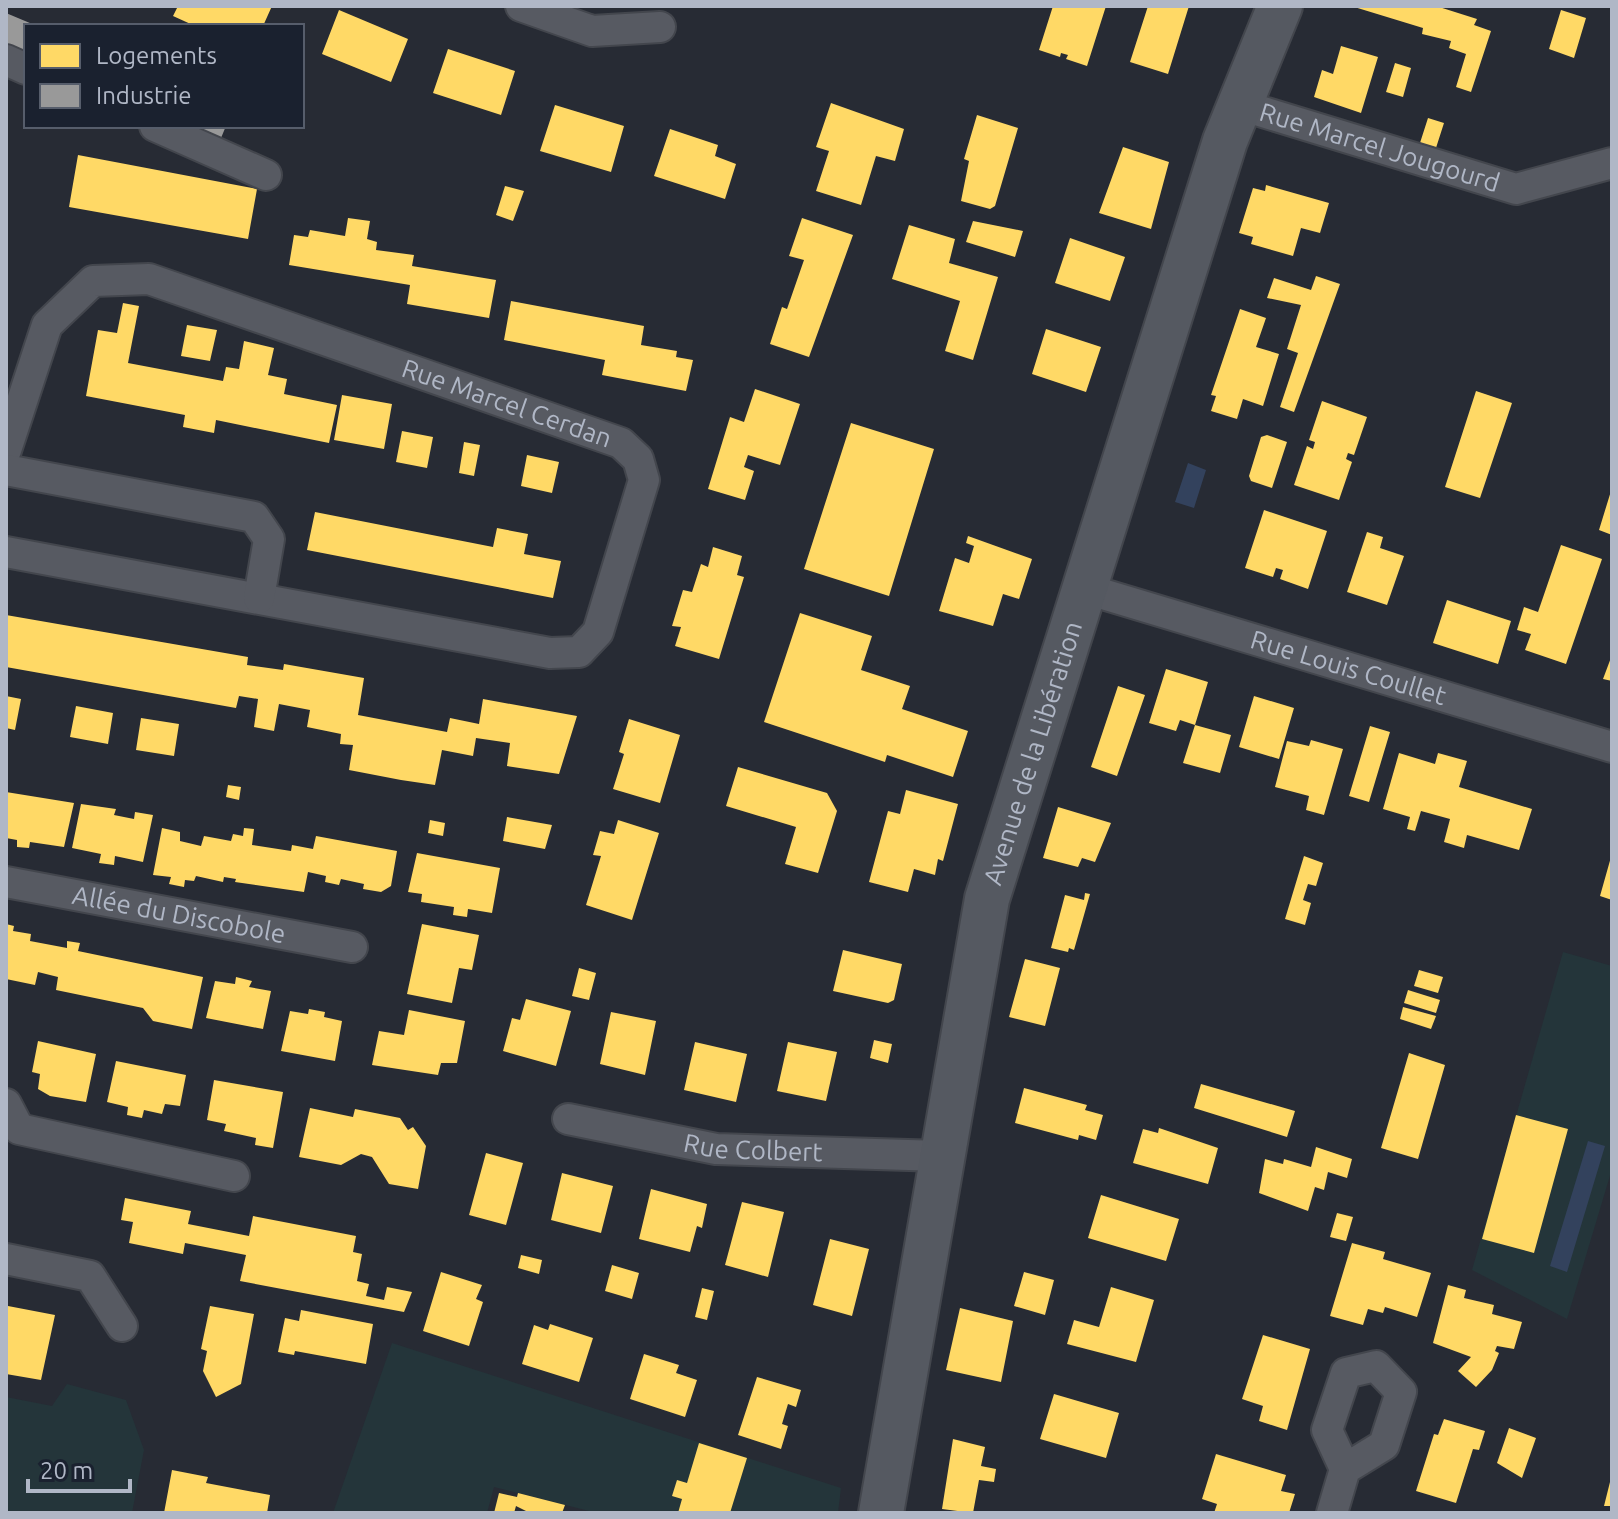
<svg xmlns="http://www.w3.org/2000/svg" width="1618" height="1519" viewBox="0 0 1618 1519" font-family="Ubuntu,sans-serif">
<rect width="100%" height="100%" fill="#272b34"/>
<path fill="#24353a" d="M1563,952L1612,966V1169L1567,1319L1472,1270Z
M392,1343L841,1488L838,1513H597L494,1487L487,1513H333Z
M67,1384L126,1400L144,1450L132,1513H6V1397L52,1406Z"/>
<path fill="#33425d" d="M1188,463L1206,470L1194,508L1175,502Z
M1588,1141L1605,1146L1567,1272L1550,1266Z"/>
<path fill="#ffd966" d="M178,6H272L263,26H195L173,16Z
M1053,6H1106L1087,66L1066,59L1068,55L1061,53L1060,57L1039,50Z
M1148,6H1189L1168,74L1130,62Z
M1351,6H1436L1477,19L1474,25L1491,31L1471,92L1456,87L1466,54L1449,48L1451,41L1422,34L1423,28Z
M339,10L408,39L391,82L322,54Z
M1561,10L1586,18L1574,58L1549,49Z
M1341,46L1378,57L1361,113L1314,97L1322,70L1333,74Z
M448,49L515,71L501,115L433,93Z
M1395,63L1411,68L1403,97L1386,92Z
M831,103L904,129L895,161L876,156L861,205L816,191L829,151L816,147Z
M555,105L624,126L611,172L540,151Z
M977,115L1018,128L995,206L990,209L961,201L969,161L964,159Z
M1428,118L1444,123L1435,151L1419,146Z
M670,129L718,145L715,156L736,164L725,199L654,176Z
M1123,147L1169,162L1151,229L1099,213Z
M78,155L257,189L248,239L69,207Z
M1266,185L1329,203L1320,233L1301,228L1293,256L1251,244L1253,237L1239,233L1253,188L1265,191Z
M505,186L524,191L513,221L496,215Z
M348,218L370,221L367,239L377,242L376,250L414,255L412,266L496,280L489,318L407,304L410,285L289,265L294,235L308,237L310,230L345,236Z
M802,218L853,235L809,357L770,344L782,307L787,309L804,260L789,256Z
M973,221L1023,231L1015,257L966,242Z
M909,225L955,239L949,263L998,277L973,360L945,351L960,301L892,279Z
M1070,238L1125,257L1110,301L1055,283Z
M1316,276L1340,284L1294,412L1280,407L1298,353L1287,349L1301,305L1267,298L1274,278L1311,290Z
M511,301L644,326L641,345L677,351L676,357L693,360L686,391L602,375L605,360L504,340Z
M123,303L139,306L128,363L223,381L226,367L239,369L244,341L274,348L268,375L287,379L284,394L337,405L329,443L216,420L214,433L183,427L185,415L86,396L98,330L117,333Z
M1240,309L1266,318L1256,347L1279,354L1263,406L1243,399L1237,419L1211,411L1216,396L1211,395Z
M187,325L217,330L210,361L181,356Z
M1046,329L1101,347L1086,392L1032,374Z
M755,389L800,404L780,465L748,455L744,467L754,471L745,500L708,489L730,417L744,422Z
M1476,391L1512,403L1480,498L1445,487Z
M342,395L392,404L384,449L334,440Z
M1322,401L1367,417L1354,455L1348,453L1346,459L1352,462L1339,500L1294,485L1307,446L1313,449L1315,442L1309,440Z
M851,423L934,449L889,596L804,569Z
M402,431L433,437L427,468L396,462Z
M1267,435L1287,442L1272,488L1251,481L1249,476L1261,437Z
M464,442L480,445L474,476L459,473Z
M527,455L559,462L552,493L521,486Z
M1611,491H1612V535L1599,530Z
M1264,510L1327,531L1308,589L1280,579L1283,570L1276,568L1273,577L1245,568Z
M315,512L493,547L497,528L528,534L524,554L561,561L553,598L307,550Z
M1367,532L1383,537L1380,548L1404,556L1387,605L1347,592Z
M968,536L1032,559L1019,599L1003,594L993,626L939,611L955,558L969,563L974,546L966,543Z
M1561,545L1602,559L1566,664L1525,650L1531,634L1517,630L1524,607L1538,612Z
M713,547L742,556L737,575L744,577L719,659L675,646L681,627L672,626L683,590L692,592L701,564L708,567Z
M1447,600L1511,621L1498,664L1433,643Z
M800,613L872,636L861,670L910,686L902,709L968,731L953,777L887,755L885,762L764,722Z
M6,615L248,657L247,665L283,670L284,664L364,678L358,715L447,732L450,718L479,724L483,699L577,716L559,774L507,766L510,743L476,738L473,756L442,750L435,785L401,780L349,770L353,745L340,744L341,734L307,727L310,710L279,704L274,731L254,727L258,699L239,696L236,708L6,667Z
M1612,655V681L1603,679Z
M1166,669L1208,682L1195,725L1180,720L1176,731L1149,723Z
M1118,686L1145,695L1117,776L1091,767Z
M6,696L21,699L15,730L6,728Z
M1254,696L1294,708L1279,759L1239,747Z
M76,706L113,713L108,744L70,737Z
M141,718L179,724L174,756L136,750Z
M629,719L680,735L660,803L613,789L624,754L619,752Z
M1195,725L1231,735L1220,773L1183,763Z
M1370,726L1390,732L1369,802L1349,796Z
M1311,740L1343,749L1324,815L1306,810L1309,796L1275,787L1287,741L1309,746Z
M1399,753L1435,764L1438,753L1467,761L1459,787L1532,809L1519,850L1467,835L1464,848L1444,842L1450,819L1421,811L1415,831L1407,829L1410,817L1383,809Z
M738,767L827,793L837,811L818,873L785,864L796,827L726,806Z
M228,785L241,787L239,800L226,797Z
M906,790L958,804L943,861L938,859L935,875L914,869L908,892L869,882L888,811L900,814Z
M6,792L74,803L64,847L30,842L29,848L17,847V840L6,838Z
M81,804L116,809L114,815L134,819L135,812L153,815L143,862L115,856L114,865L99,863L101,854L72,848Z
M1058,807L1111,823L1095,862L1082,858L1078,867L1043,858Z
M507,817L552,825L545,849L503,841Z
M430,820L445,823L443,836L428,833Z
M618,820L659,833L632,920L586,905L601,856L593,855L600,831L614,834Z
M162,828L180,832V841L201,846L204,836L231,841L233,834L243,836L244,828L254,829L252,845L291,851L292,845L313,849L316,836L397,851L391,886L381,892L363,889L364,884L341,879L339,885L325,882L326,876L308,872L304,892L235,882L236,879L224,877L223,882L196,876L194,881L185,880L184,887L169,884L171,877L153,875Z
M417,853L500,868L492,913L468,909L467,917L453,915L454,907L421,902L422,894L408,892Z
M1304,856L1323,863L1316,886L1308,884L1303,900L1311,903L1305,925L1285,919Z
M1611,857H1612V900L1600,896Z
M1085,893L1090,894L1074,950L1069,948L1068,952L1051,948L1065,895L1084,900Z
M6,924L14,926L13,931L31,934L30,941L67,948V941L80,943L78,951L203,977L192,1029L153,1021L143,1008L56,990L58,977L38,972L35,985L6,979Z
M422,924L479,935L472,970L459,968L452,1003L407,994Z
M843,950L902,964L894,1000L888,1003L833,991Z
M1025,959L1060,968L1045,1026L1009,1017Z
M579,968L596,973L589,1000L572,996Z
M1419,970L1443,977L1438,993L1414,986Z
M236,977L252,981L249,987L271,991L263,1029L206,1018L215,981L235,984Z
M1408,990L1440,1000L1436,1013L1404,1003Z
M526,999L571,1011L556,1066L503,1051L512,1018L520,1020Z
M1403,1007L1436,1016L1431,1029L1400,1019Z
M309,1009L325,1012L324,1017L342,1021L335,1061L281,1051L290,1011L308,1014Z
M409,1010L465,1021L457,1063H441L438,1075L372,1065L379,1031L404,1035Z
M611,1012L656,1021L645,1075L600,1064Z
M874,1040L892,1044L888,1063L870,1058Z
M38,1041L96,1054L86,1102L50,1096L38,1089L40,1074L32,1072Z
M695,1042L747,1054L736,1102L684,1090Z
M788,1042L837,1052L826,1101L777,1091Z
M1409,1053L1445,1065L1418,1159L1381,1148Z
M116,1061L186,1075L180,1106L165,1104L162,1114L144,1110L142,1118L127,1115L128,1107L107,1102Z
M214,1080L283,1092L273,1148L255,1145L256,1138L224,1131L226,1124L207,1120Z
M1201,1084L1295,1111L1287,1137L1194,1108Z
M1024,1088L1087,1105L1085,1110L1103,1115L1096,1140L1079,1135L1078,1140L1015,1123Z
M310,1108L353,1117L355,1109L400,1118L408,1130L413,1127L426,1146L418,1189L389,1184L372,1157L361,1154L341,1165L299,1157Z
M1516,1115L1568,1129L1534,1253L1482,1239Z
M1159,1128L1218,1148L1208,1184L1133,1163L1143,1129L1158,1133Z
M1316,1147L1352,1159L1347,1178L1328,1172L1324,1190L1315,1187L1308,1211L1259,1193L1265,1159L1283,1164L1284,1159L1311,1167Z
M486,1153L523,1163L506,1225L469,1215Z
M562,1173L613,1186L601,1233L551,1220Z
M651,1189L707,1204L702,1228L697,1226L690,1252L639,1239Z
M1101,1195L1179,1219L1166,1261L1088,1238Z
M125,1198L191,1211L188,1224L249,1236L253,1216L356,1236L353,1252L362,1254L357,1281L369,1284L366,1296L384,1300L387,1287L412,1292L404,1312L240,1281L246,1255L185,1243L183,1254L129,1243L133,1222L121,1220Z
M742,1202L784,1212L768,1277L725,1265Z
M1337,1213L1353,1217L1346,1241L1330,1237Z
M830,1239L869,1249L852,1316L813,1305Z
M1352,1243L1385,1252L1383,1259L1431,1273L1417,1317L1385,1307L1383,1313L1368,1309L1363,1325L1330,1316Z
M521,1255L542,1260L539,1274L518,1268Z
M612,1265L639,1273L632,1299L605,1291Z
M441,1272L482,1285L476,1299L483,1302L469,1346L423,1331Z
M1024,1272L1054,1280L1045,1315L1014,1306Z
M1448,1285L1466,1290L1464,1298L1494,1305L1492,1314L1522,1322L1514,1349L1497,1346L1495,1351L1499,1353L1492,1370L1476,1387L1458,1371L1471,1357L1433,1343Z
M1111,1287L1154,1300L1136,1362L1067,1344L1074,1320L1099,1327Z
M702,1288L714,1291L707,1320L695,1317Z
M8,1306L55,1315L41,1380L6,1374Z
M210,1306L254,1314L241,1384L216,1397L203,1371L207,1351L201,1349Z
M960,1308L1013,1321L1001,1382L946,1370Z
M301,1310L373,1324L366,1364L295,1351L294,1355L278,1352L285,1318L299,1321Z
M550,1324L593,1338L579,1382L522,1364L534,1325L548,1330Z
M1263,1335L1310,1349L1287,1430L1259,1421L1263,1406L1242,1399Z
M644,1354L679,1365L676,1373L697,1380L685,1417L630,1399Z
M757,1377L801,1390L796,1407L788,1404L782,1424L788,1426L781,1449L738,1435Z
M1054,1394L1119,1413L1106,1458L1040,1439Z
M1444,1419L1485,1431L1479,1450L1473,1449L1456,1503L1416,1491L1434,1434L1438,1435Z
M1509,1428L1536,1438L1522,1478L1497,1463Z
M953,1439L985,1447L981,1466L996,1469L994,1482L979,1480L973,1513L942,1509Z
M699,1443L747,1458L730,1513H678L682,1499L672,1496L677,1480L687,1483Z
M1216,1454L1286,1475L1281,1491L1295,1494L1289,1513H1214L1217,1504L1202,1499Z
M172,1470L208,1477L206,1483L270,1495L267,1513H164Z
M1611,1478L1612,1506H1604Z
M499,1493L517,1497L518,1493L565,1505L562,1513H530L516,1506L514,1513H494Z"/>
<path fill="#999" d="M6,13L37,26H26V56L6,47Z
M192,126H226L221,138Z"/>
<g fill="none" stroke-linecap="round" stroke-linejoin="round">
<g stroke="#43464d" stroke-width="34">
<g id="minor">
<path d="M521,6L592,31L660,27"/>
<path d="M6,60L26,69"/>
<path id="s1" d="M1240,105L1516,189L1612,163"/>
<path d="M155,126L266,175"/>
<path id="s2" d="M6,450L47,325L93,281L149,279L621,443L638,459L644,480L598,632L579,652L550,653L6,552"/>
<path d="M6,470L254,517L269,539L259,598"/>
<path id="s3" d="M1086,589L1612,747"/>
<path id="s4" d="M6,882L352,947"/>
<path d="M6,1104L19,1129L234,1176"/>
<path id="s5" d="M568,1119L716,1149L941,1156"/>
<path d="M6,1259L90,1276L122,1326"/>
<path d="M1332,1513L1345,1469L1384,1445L1401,1392L1376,1366L1346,1373L1327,1430L1345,1469"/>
</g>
</g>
<g stroke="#43464d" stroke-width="48">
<g id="secondary">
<path id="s6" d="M881,1513L987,899L1225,141L1280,6"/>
</g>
</g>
<use href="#minor" stroke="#575a62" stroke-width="30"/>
<use href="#secondary" stroke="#555961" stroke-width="44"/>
</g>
<g text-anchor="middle" stroke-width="8" stroke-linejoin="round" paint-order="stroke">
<g font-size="26" fill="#b0b7c6" stroke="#1a212f">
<text dy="9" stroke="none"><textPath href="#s1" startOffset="146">Rue Marcel Jougourd</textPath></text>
<text dy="9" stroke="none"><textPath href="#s2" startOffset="630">Rue Marcel Cerdan</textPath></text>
<text dy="9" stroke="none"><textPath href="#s3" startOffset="274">Rue Louis Coullet</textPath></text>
<text dy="9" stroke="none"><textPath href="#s6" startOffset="776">Avenue de la Libération</textPath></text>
<text dy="9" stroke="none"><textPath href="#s4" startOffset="176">Allée du Discobole</textPath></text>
<text dy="9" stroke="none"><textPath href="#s5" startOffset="188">Rue Colbert</textPath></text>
</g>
</g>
<rect width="1618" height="1519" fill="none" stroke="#b0b7c6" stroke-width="16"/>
<rect x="24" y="24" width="280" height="104" fill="#1a212f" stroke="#565d6b" stroke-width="2"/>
<rect x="40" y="44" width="40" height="24" fill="#ffd966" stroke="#565d6b" stroke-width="2"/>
<text x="96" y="64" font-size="24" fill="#b0b7c6">Logements</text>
<rect x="40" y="84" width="40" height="24" fill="#999999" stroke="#565d6b" stroke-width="2"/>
<text x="96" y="104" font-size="24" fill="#b0b7c6">Industrie</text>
<path d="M28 1479v12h102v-12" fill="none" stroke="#b0b7c6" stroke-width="4"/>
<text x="40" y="1479" font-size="24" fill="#b0b7c6" stroke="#1a212f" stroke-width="6" paint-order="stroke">20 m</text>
</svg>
